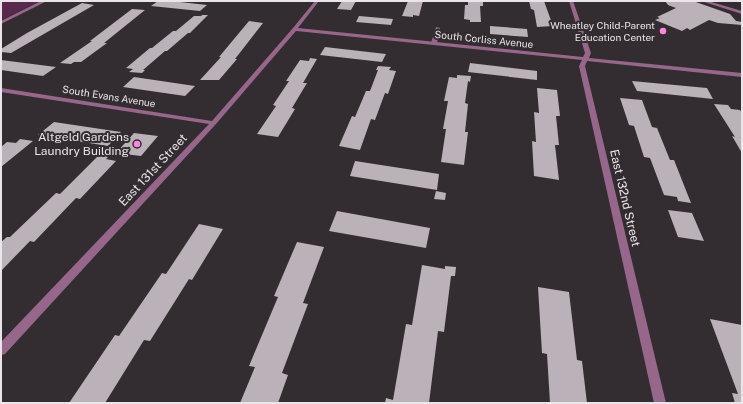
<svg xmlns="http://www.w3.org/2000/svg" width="743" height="404" viewBox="0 0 743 404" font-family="'Public Sans',sans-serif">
<rect width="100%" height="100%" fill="#332c31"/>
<path fill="#58284d" d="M1,1H40L1,20Z"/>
<path fill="#bbb1b8" d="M158,1H171L207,5L200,11L151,6Z
M342,1H356L351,10L337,9Z
M408,1H423L419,16L413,15V17L402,16Z
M468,1H483V6H480L481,22H470V20L464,19L465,5H468Z
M529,1H544L553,26L537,27L534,10L531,9Z
M665,1H693L730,14L736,21L742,22V25L718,23L709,20L690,30L687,28L682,31L655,20L660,18L657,17L676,8L668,5Z
M82,3L94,5L11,53L1,52V49L27,33Z
M132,9L145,10L104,43H107L81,62H74L71,64L60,63L92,41H90Z
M202,15H208L190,33H188L167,51H165L143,70H145L142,73L129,72L133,69L126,68L150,48H152L173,31H176L194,16H201Z
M359,16L393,19L391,25L356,22Z
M249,21L263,23L235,59H237L219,80H200L221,57H219Z
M490,26L527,29L528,37L490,34Z
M325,47L386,54L382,62L320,55Z
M310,58L317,59L303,83H307L292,108L295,109L278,137L257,134L276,106L273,105L289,81H286L300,60L309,61Z
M1,60L56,67L43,76L1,70Z
M470,63L537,71V80L468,72Z
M378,66L391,67L389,70L396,71L388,94L385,93L375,120L371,119L360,150L339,146L352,116L355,117L366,91H370L378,70H376Z
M457,75L471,76L470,82L468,81L465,103L468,104L465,132H468L464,165L441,162L446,129H443L448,101H444L449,77L457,78Z
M134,77L195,86L185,96L123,87Z
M632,81L707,88L713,99L637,91Z
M537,88L557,90L560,116H556L559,145H555L559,180L534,176L532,141L536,142L534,112L539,113Z
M620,98L642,100L652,127L657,128L670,160H674L691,203L678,201L677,197L664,195L650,158L644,157L634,126L629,125Z
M714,104L728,105L731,109L740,110L742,113V153L732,136L735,137Z
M54,122L121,132L108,146L38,135Z
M134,133L158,136L141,156L116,153Z
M20,139L33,141L1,167V147L7,142L16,143Z
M100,154L110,155L106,159L116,161L80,199L76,198L34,242L30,241L1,271V242L7,237H10L56,193L60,194Z
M355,161L439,174L437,190L350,176Z
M436,191L446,193L445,200L434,199Z
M668,210L692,213L704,241L678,237Z
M337,211L430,228L426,248L329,231Z
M199,224L223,229L192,280L189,279L150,341L144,340L105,403H69L115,335L119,336L162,273L166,274Z
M297,242L324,247L303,303L308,304L282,373L288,375L278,403H240L255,367L249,366L278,297L274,296Z
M422,265L445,269V266L456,267L455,276H451L444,332L438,331L429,403H385L386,398L393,400L406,324L412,325Z
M538,287L569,292L577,360L582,361L587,403H550L547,354L542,353Z
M710,319L742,325V403H735L732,393L738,394Z"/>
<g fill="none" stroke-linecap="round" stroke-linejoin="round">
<path fill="#96678a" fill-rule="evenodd" d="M701,1H708L742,11V14Z
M436,27L440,28L437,43L434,45L431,43Z"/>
<path fill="#96678a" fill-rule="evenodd" d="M41,1H47L1,24V21Z
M315,1H319L298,28L583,57L585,53L569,1H573L591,53L589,58L742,73V77L587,61L585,66L666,403H654L579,66L582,60L296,31L216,124L5,354L1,355V342L209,124L1,92V88L212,121L293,28Z"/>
</g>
<g fill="#fd86e2" stroke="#332c31" stroke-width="1.5">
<circle cx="663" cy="31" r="4"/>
<circle cx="137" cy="144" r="4"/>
</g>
<g text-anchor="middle" stroke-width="4" stroke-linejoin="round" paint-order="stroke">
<g font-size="10" fill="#eae5e9" stroke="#332c31" text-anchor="end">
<text x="655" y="29">Wheatley Child-Parent<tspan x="655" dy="12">Education Center</tspan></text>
</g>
<g font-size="10" fill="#eae5e9" stroke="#332c31">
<text transform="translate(484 39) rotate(6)" y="4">South Corliss Avenue</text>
<text transform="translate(109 96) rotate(9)" y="4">South Evans Avenue</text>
</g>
<g font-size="12" fill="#eae5e9" stroke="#332c31" text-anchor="end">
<text x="129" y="141">Altgeld Gardens<tspan x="129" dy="14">Laundry Building</tspan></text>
</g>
<g font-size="12" fill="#eae5e9" stroke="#332c31">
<text transform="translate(153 170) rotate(-47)" y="4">East 131st Street</text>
<text transform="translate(625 198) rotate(77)" y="4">East 132nd Street</text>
</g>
</g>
<rect width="743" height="404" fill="none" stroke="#eae5e9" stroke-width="4"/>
</svg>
